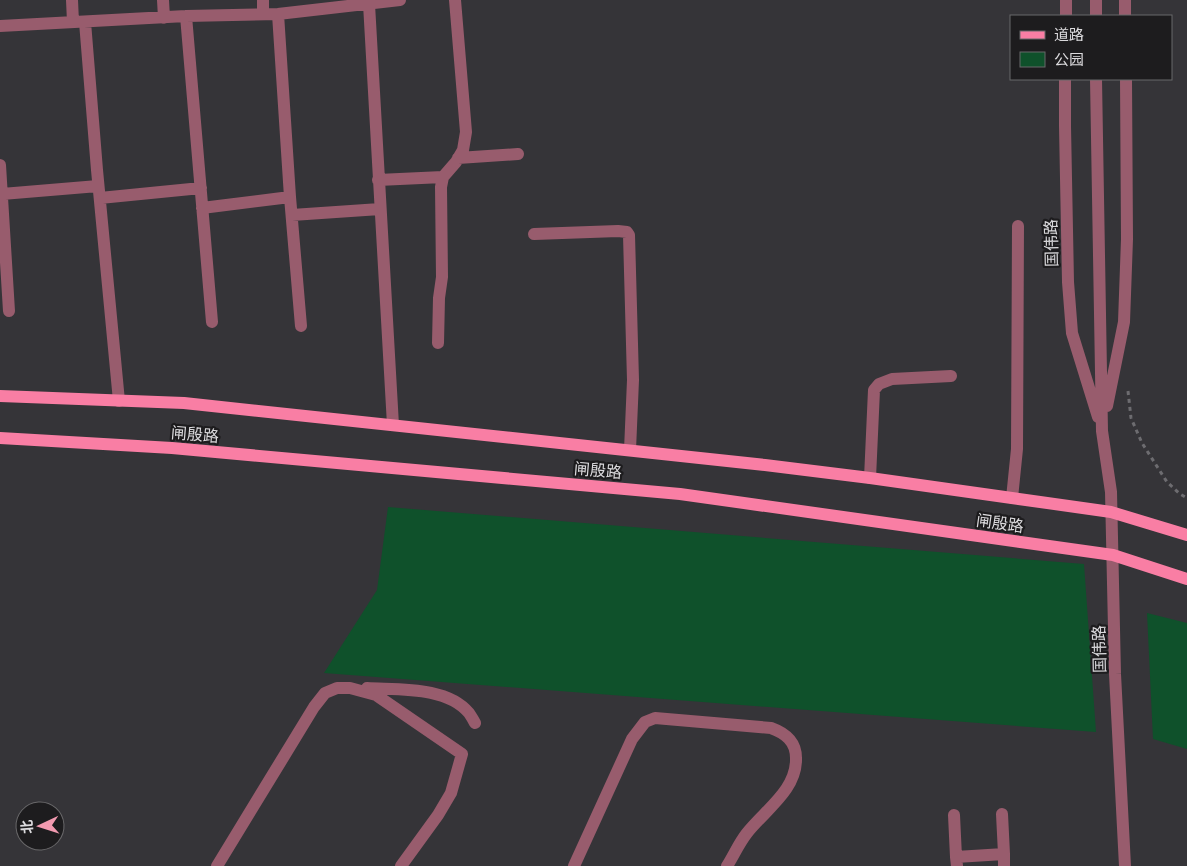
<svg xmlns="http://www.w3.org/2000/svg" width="1187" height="866" viewBox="0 0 1187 866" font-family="Cabin,'Noto Sans SC',sans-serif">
<rect width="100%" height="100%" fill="#353438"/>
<path fill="#0f512b" d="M388,507L1084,564L1096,732L324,673L377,590Z
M1147,613L1187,623V749L1153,739Z"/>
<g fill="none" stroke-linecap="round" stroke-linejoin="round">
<path stroke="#6d6c70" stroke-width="3" stroke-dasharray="4 4" stroke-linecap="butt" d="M1128,391L1131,418L1142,443L1167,482L1180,494L1187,498"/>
<path stroke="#985c6d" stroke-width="12" d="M72,0L73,22
M163,0L164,18
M263,0V14
M1096,0V16
M1125,0V16
M369,4L393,425
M278,14L290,197L301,326
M186,16L212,322
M1066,16V0
M85,22L97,170L119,401
M0,26L186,16L278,14L400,0
M1065,79V126L1068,282L1072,333L1098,417
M1096,79L1102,431L1111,492L1115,674L1125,866
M458,158L518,154
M0,165L9,311
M378,180L443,177
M2,194L98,186
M100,198L201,188
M202,208L290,197
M292,215L380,209
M534,234L618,231L627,232L629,235L633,380L630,450
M438,343L439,298L442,277L441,187L443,177L456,162L463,150L466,132L455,0
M1107,406L1124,322L1127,239L1126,79
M870,478L874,390L879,384L892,379L951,376
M1012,498L1017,449L1018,226
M367,688C398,690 447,686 469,713C471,716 473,719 475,723
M1002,814L1004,854
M954,815L956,857
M217,866L314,707L325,693L337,688H350L376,695L462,754L451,793L438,815L401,866
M574,866L632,739L645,722L655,718L771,728C785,733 796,741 796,758C797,790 765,810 747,833C739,843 734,855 727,866
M957,866L956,857L1004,854V866"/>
<path stroke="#f97ea4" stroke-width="12" d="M0,396L184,403L765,465L870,478L1111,512L1187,535
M0,438L172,448L680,494L1113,555L1187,579"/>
</g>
<g text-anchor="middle" stroke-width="4.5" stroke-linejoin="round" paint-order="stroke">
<g font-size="16" fill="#dbdadd" stroke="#1d1c1e">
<text transform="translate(1051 243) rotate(-91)" y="6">国伟路</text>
<text transform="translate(195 434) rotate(5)" y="6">闸殷路</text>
<text transform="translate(598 470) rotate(5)" y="6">闸殷路</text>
<text transform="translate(1000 523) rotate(8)" y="6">闸殷路</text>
<text transform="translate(1099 649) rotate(-91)" y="6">国伟路</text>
</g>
</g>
<rect x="1010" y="15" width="162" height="65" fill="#1d1c1e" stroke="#69686a"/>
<rect x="1020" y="31" width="25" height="8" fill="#f97ea4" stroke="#69686a"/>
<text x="1054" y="40" font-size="15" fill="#dbdadd">道路</text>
<rect x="1020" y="52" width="25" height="15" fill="#0f512b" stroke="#69686a"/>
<text x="1054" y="65" font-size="15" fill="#dbdadd">公园</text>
<g transform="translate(40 826) rotate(266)"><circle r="24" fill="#1d1c1e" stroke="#69686a"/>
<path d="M0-4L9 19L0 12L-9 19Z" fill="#f29ab0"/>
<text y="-8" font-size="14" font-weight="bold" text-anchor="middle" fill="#dbdadd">北</text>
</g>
</svg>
